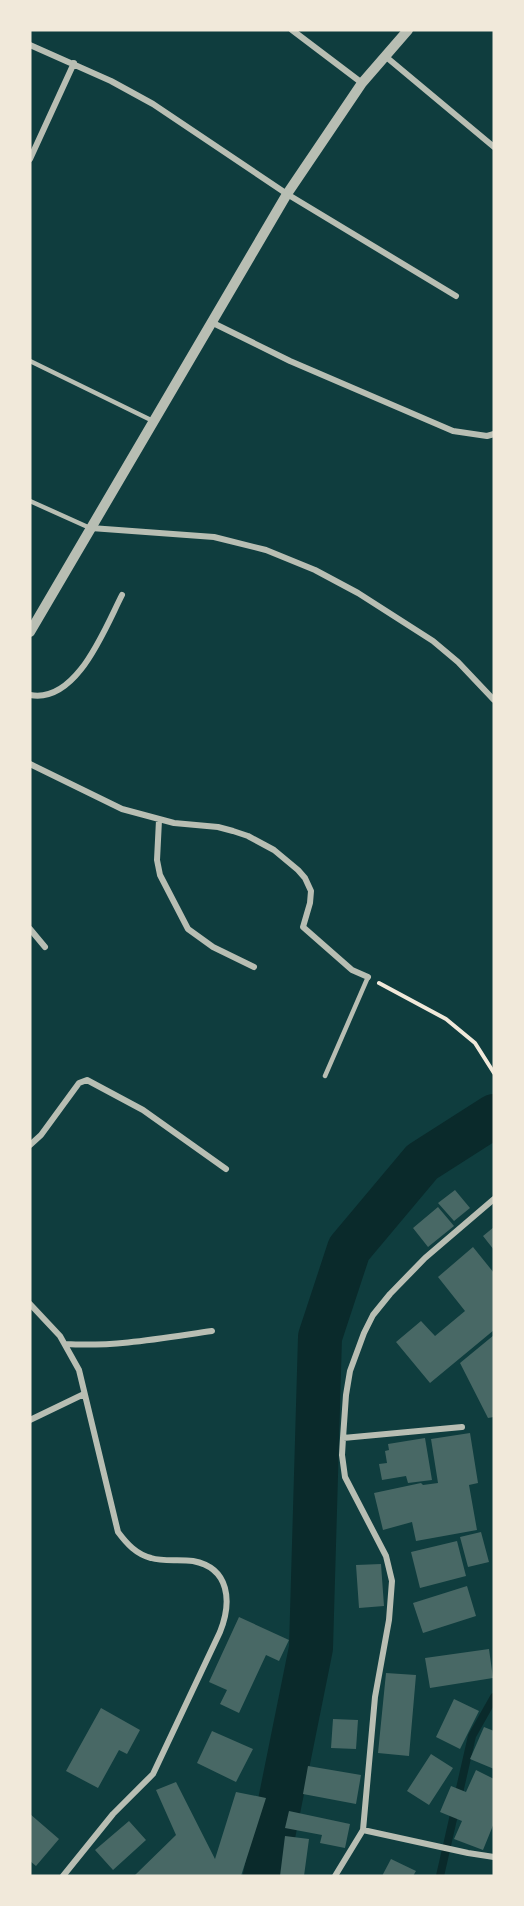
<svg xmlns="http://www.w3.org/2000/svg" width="524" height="1906" viewBox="0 0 524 1906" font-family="Raleway,sans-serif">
<rect width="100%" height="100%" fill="#0f3d3e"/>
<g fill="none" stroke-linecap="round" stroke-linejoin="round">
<path stroke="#0a2a2b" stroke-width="8" d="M440,1876L472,1736L494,1697"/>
<path stroke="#0a2a2b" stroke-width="44" d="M265,1876L311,1648L320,1337L349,1249L422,1162L494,1116"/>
</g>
<path fill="#486865" d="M455,1190L470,1208L454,1221L438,1203Z
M438,1207L454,1226L428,1247L413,1228Z
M494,1227V1250L483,1236Z
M473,1247L494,1273V1330L430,1383L396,1342L421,1321L435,1336L465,1311L438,1277Z
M494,1335V1417L488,1418L460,1363Z
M470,1433L478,1483L469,1485L477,1530L416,1541L412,1522L383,1530L374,1493L421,1483L423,1485L438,1483L431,1439Z
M425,1438L432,1480L408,1483L406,1476L382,1480L379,1464L387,1463L385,1451L389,1450L388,1444Z
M481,1532L489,1562L468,1567L460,1537Z
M457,1541L466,1576L420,1588L411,1552Z
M381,1564L384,1606L359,1608L356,1565Z
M467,1586L476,1616L423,1633L413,1603Z
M239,1617L289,1640L279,1661L266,1655L239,1713L220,1704L227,1690L209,1682Z
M489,1649L493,1678L430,1688L425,1658Z
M386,1673L416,1675L409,1756L378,1753Z
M454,1699L479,1711L460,1749L436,1737Z
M101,1708L140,1730L127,1754L119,1750L98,1788L66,1771Z
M333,1719L358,1720L356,1749L331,1748Z
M484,1727L494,1731V1769L470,1759Z
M212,1731L253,1749L236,1782L197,1763Z
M431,1754L453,1768L429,1805L407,1791Z
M308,1766L361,1775L356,1804L303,1794Z
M476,1770L494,1779V1823L483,1850L454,1839L462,1821L440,1812L451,1786L466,1792Z
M176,1782L215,1859L236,1792L266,1798L241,1876H134L176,1835L156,1790Z
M289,1811L350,1824L345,1848L320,1843L322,1835L285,1828Z
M30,1814L59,1839L36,1866L30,1861Z
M129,1821L146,1840L113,1870L95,1850Z
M285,1836L309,1839L304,1876H280Z
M391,1859L416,1871L413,1876H382Z"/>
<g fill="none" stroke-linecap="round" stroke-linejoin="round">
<path stroke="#f1e9da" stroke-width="4" d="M379,983L446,1019L475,1043L494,1073"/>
<path stroke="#b8beb3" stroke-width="4.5" d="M30,361L153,421
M30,501L90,528
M325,1076L368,977"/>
<path stroke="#b8beb3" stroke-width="6" d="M292,30L362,83
M30,45L111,81L153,104L287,194L456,296
M385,56L494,147
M30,159L74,63
M211,322L290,361L453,431L487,436L494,434
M91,528L214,537L266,550L315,570L358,593L433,641L458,662L494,700
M30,695C77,704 105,628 122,595
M30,764L122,809L174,823L218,827L233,831L248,836L274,850L298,870L305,878L311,891L310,903L303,927L352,970L368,977
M159,820L157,860L160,875L188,929L213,947L254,967
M30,929L45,947
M30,1145L41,1135L79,1083L87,1080L143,1110L226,1169
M30,1304L60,1336L79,1370L118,1532C127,1544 136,1554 151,1558C164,1562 179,1559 193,1561C230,1568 232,1602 220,1632L153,1774L113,1814L63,1876
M66,1344C115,1347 163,1338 212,1331
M30,1420L84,1394
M343,1438L462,1427
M363,1830L468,1853L494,1857
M335,1876L363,1830L375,1697L389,1620L392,1581L386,1556L345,1477L342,1455L343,1438L346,1395L350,1371L364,1333L373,1315L390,1294L425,1258L494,1199"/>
<path stroke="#b8beb3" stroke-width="10" d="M30,632L287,194L362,83L408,30"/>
</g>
<rect width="524" height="1906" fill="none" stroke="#f1e9da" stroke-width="63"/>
</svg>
